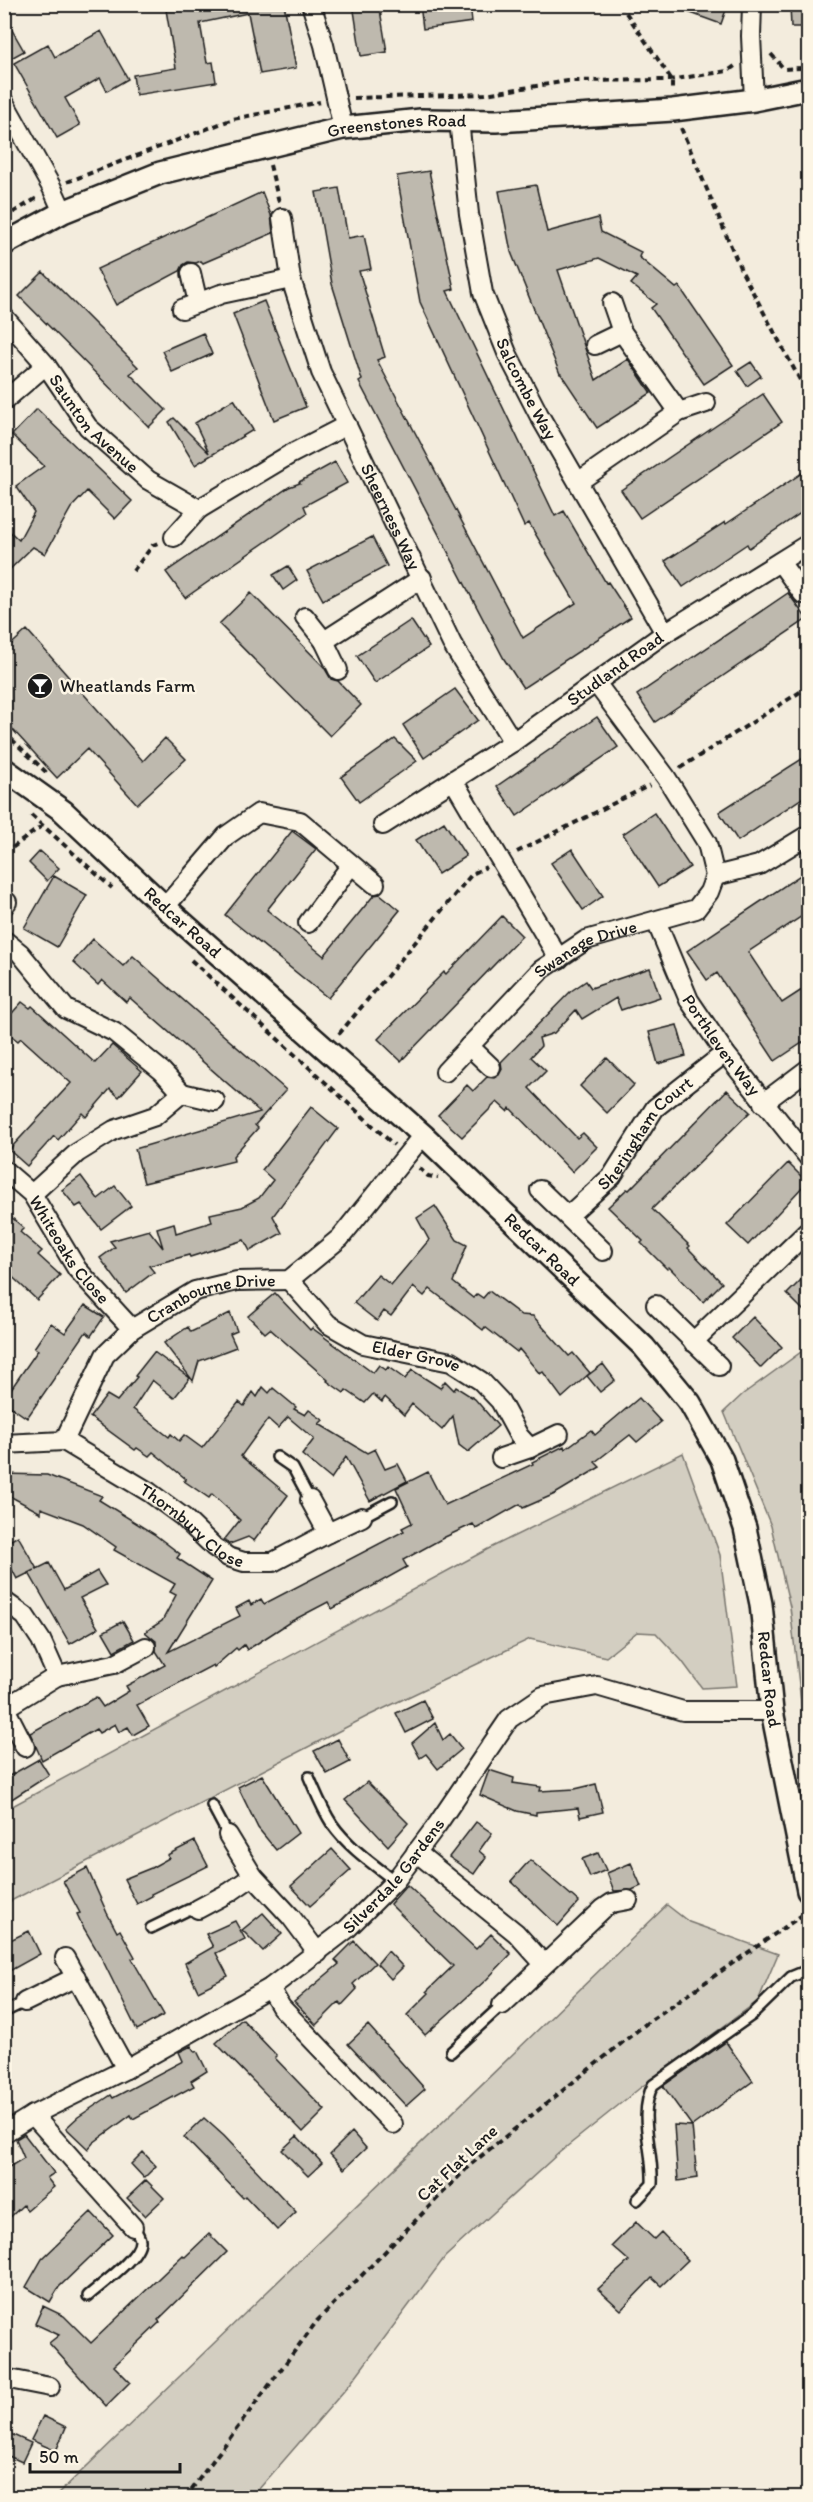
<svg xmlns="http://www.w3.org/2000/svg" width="813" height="2502" viewBox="0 0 813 2502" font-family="Itim,sans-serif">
<rect width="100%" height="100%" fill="#f3ecdd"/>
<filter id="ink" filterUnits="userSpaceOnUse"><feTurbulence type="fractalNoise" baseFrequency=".0167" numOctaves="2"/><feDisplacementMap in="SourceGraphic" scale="12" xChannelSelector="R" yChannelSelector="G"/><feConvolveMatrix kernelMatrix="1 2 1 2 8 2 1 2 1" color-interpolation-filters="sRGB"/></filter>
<g filter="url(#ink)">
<path fill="#d3cec1" stroke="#78756e" stroke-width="1.5" d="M808,1347V1762L790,1607L771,1526L724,1412L743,1394Z
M683,1453L720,1555L737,1686L702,1688L682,1661L656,1633L637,1632L606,1657L530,1639L368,1716L5,1904V1810L488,1549Z
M667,1905L689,1922L778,1954L758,2001L640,2088L560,2152L445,2257L350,2384L252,2497H55Z"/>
<path fill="#beb9ae" stroke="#1c1c1c" stroke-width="1.5" d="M165,4H284L296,68L260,74L248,13L200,23L207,63L213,62L216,82L136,95L133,75L176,68Z
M353,4H379L387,52L361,56Z
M420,4H470L472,22L423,29Z
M675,4H728L721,24L674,7Z
M790,4H808V27H791Z
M4,16L24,51L4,62Z
M101,31L128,79L107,91L100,78L65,98L80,125L57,138L14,63L48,44L55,57Z
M429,171L454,289L447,291L555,516L564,511L606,583L608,582L631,617L523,688L504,659L359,382L362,380L332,284L316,192L339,188L348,238L364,235L371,269L359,271L385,357L377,360L523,638L576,603L529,523L524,526L420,302L397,176Z
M536,185L547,232L598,218L601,232L641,252L639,257L676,288L679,286L733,365L704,384L651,308L656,304L631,284L637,277L599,258L558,270L596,380L628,359L651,393L597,428L561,374H560L511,252L499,191Z
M262,192L271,215L273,233L203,263L201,261L196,263L188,262L183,265L180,271L116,305L97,269Z
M43,272L138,367L130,374L166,410L149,427L19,296Z
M264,301L306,407L274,420L233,314Z
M203,333L212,354L172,372L162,351Z
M751,362L761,376L747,386L737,371Z
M763,394L782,422L640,518L621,490Z
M234,399L253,430L195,465L169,422L174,418L209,453L195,423Z
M37,409L132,501L115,519L87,491L71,508L45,554L33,547L4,575V526L19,540L34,512L16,486L44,466L12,435Z
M335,462L347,483L304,506L307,513L185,598L166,572L289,487L300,483L299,482Z
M808,469V508L749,548L747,544L683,587L665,561L725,522L726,524Z
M372,537L387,566L323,600L307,571Z
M288,566L297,580L283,590L273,575Z
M251,593L324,667L331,679L338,681L361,705L330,736L219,624Z
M788,593L807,619L655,722L637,695Z
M411,620L429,647L375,683L357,656Z
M27,630L143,761L165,738L186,759L137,804L87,749L57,778L4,720V651Z
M455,689L478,720L424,758L403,725Z
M597,717L618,747L517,816L497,786Z
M395,739L417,761L359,802L341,777Z
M808,755V794L738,841L719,812Z
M654,813L690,867L658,887L623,834Z
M444,822L466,856L438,874L416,840Z
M292,831L316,849L267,910L324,956L374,895L380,894L400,910L328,998L225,915Z
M572,849L603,896L583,910L551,863Z
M40,851L59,868L47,881L29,863Z
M808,870V912L748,952L782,1003L808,986V1039L775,1061L717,973L707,980L687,951Z
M54,876L87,895L57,947L24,928Z
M502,916L522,936L401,1061L378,1039L444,972L446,974Z
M93,939L123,966L133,956L286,1090L255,1125L258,1128L233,1156L234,1161L144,1183L135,1149L260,1112L130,998L126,1002L102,980L98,985L73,962Z
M650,968L660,997L621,1010L616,998L582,1019L576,1010L554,1033L539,1038L541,1046L531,1057L546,1071L529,1088L577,1138L583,1133L597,1147L572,1172L510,1108L507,1111L497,1102L462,1137L438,1115L467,1085L473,1091L487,1077L494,1078L499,1075L502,1069L501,1062L571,991L586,981L591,988Z
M22,1002L30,1008L32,1006L95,1063L112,1045L142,1071L119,1097L110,1089L86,1117L82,1113L58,1140L54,1136L27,1166L9,1150L71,1083L21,1038L18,1041L4,1030V1022Z
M677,1025L686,1056L658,1064L649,1032Z
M607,1058L634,1085L607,1113L580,1086Z
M727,1090L750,1112L652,1209L690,1246L688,1248L722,1283L703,1302L669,1267L667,1269L641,1243L643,1241L608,1207L627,1189L629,1190Z
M311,1107L338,1129L273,1216L282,1233L250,1251L244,1240L190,1257L189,1255L149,1266L154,1272L126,1293L100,1258L115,1247L110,1241L149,1230L163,1248L157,1228L174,1223L176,1233L212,1222L210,1214L242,1207L259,1198L273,1180L262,1170Z
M788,1163L807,1182L748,1245L727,1225Z
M81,1176L98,1199L115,1186L131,1206L101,1229L81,1204L76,1207L62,1190Z
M435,1206L457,1240L467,1245L453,1282L473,1298L477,1294L483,1298L489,1291L521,1315L533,1316L569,1356L573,1353L590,1373L562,1398L543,1372L540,1374L519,1349L517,1352L485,1327L483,1330L430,1289L424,1296L413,1287L391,1316L384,1311L377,1321L354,1303L378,1275L391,1285L429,1240L417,1218Z
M4,1211L24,1228L20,1232L42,1251L38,1255L60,1275L37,1300L4,1269Z
M808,1273V1315L787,1294Z
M275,1293L310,1330L312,1328L373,1373L379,1365L386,1370L388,1367L405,1379L412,1370L440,1388L445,1381L454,1390L456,1387L475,1399L498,1426L468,1452L459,1445L453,1416L442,1430L412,1404L404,1415L385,1397L382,1402L373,1394L365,1403L346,1390L344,1393L327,1381L328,1380L270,1329L265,1333L248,1316Z
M85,1305L104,1317L91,1336L86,1332L27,1418L4,1402V1399L38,1350L34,1348L51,1323L65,1333Z
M230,1313L237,1331L230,1334L236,1347L199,1361L193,1381L164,1343L188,1327L191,1332Z
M753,1317L782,1347L761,1368L732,1338Z
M154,1352L190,1378L174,1398L152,1380L133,1409L169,1437L171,1434L179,1441L184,1435L202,1448L239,1402L244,1406L253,1392L257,1397L263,1387L269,1393L273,1388L296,1407L294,1409L305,1415L309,1410L323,1420L319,1424L367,1453L375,1449L385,1469L398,1464L407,1481L370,1501L346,1457L331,1479L302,1455L314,1439L288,1417L278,1428L268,1419L241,1456L288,1495L254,1541L248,1537L230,1544L224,1540L240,1520L212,1494L209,1498L184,1481L186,1479L153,1452L149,1456L137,1448L135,1450L90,1417L107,1395L117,1401L137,1377L135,1376Z
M603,1364L615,1380L600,1392L587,1376Z
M639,1398L661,1422L637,1442L630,1435L595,1462L600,1467L555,1494L523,1508L520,1504L476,1529L473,1524L445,1537L403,1560L407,1567L332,1609L328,1602L290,1622L247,1650L244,1645L238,1650L236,1648L214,1667L213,1665L137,1705L149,1726L133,1735L128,1727L119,1732L115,1724L99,1733L96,1729L42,1760L30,1733L96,1697L103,1707L129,1691L126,1686L165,1665L156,1651V1641L145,1632L162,1621L176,1595L170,1592L175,1584L114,1550L116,1547L83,1524L41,1508V1513L4,1493V1474L47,1475L102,1496L99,1500L154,1534L180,1554L177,1558L212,1581L168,1652L240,1616L236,1608L249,1601L251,1605L261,1599L264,1604L404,1531L402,1528L412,1523L396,1488L428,1472L445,1505L533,1464L532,1462L564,1446L565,1449L591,1430L595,1435Z
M18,1536L37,1569L49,1563L64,1590L97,1571L106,1585L80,1598L98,1628L70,1644L29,1573L35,1570L17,1579L4,1554V1544Z
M123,1621L134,1640L114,1651L103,1632Z
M423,1700L433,1719L406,1733L396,1713Z
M435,1723L443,1740L450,1734L462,1749L438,1769L426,1754L420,1758L412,1743Z
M338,1739L350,1762L327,1774L314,1751Z
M39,1759L49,1775L4,1804V1779Z
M489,1770L514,1778L513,1783L541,1787L540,1791L575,1789L596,1784L603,1812L580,1817L578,1808L536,1812V1815L517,1811L480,1795Z
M262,1775L298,1833L276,1850L258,1828L238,1787Z
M367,1782L408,1823L388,1846L345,1800Z
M476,1822L492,1833L479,1851L486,1857L474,1874L449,1857Z
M195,1841L208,1866L151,1894L152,1896L137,1904L124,1879L151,1868L169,1858L167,1855Z
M332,1849L351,1870L310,1906L291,1886Z
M598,1853L606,1870L590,1877L582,1859Z
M530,1860L579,1902L558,1926L511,1881Z
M631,1863L641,1886L632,1890L614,1891L607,1873Z
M87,1868L107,1913L117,1932L120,1930L135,1957L132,1959L164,2015L137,2030L101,1957L82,1925L77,1914L80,1913L63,1881Z
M407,1885L476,1949L491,1934L511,1954L487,1979L425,2035L407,2015L429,1993L427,1991L453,1966L390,1904Z
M263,1913L282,1934L263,1951L242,1930Z
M235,1921L245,1939L216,1953L228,1976L198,1991L185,1963L213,1947L206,1934Z
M29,1931L40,1954L4,1974V1943Z
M354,1941L375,1963L353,1984L357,1989L342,2005L339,2002L316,2025L294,2002L339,1964L335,1960Z
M388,1951L403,1967L391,1979L377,1964Z
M242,2019L277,2056L275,2058L325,2110L303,2132L216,2043Z
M368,2025L425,2089L406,2106L348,2044Z
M726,2042L753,2081L692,2126L663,2086Z
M191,2046L195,2052L197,2051L207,2071L191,2081L194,2086L133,2119L131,2115L93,2143L88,2149L66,2128L78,2117L111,2095L113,2098L183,2061L179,2052Z
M204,2118L224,2136L296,2212L277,2230L245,2196L243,2198L184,2137Z
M674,2125L692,2126L697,2178L678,2181Z
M352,2132L366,2148L344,2169L330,2154Z
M24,2134L54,2173L47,2178L54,2187L27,2210L23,2205L4,2223V2170L24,2158L16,2139Z
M297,2136L322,2163L308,2176L282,2150Z
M143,2152L156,2166L144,2178L131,2164Z
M146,2180L164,2198L145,2216L127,2198Z
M91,2212L113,2235L59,2287L50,2302L26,2287L42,2259Z
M636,2222L654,2239L661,2232L688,2260L661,2286L652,2278L621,2310L598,2289L629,2261L612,2246Z
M209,2234L227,2252L158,2320L160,2322L114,2366L130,2382L106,2406L49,2343L59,2335L35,2324L43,2306L64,2316L91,2343L183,2255L185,2257Z
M43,2416L66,2427L56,2451L31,2440Z
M4,2431L31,2443L22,2462L4,2454Z"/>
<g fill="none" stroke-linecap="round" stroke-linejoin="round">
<g stroke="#1c1c1c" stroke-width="14">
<path id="service" d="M277,1457L293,1468L310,1500
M362,1517L392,1501
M309,1777C316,1793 322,1809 332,1824C348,1847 373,1864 395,1881
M212,1805L228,1835
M151,1928L188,1910L198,1909
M4,2012L25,2002
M451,2052L502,2005
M637,2200L652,2184C654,2150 637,2117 653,2085L752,2015L791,1977L808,1970
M88,2296C100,2285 141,2257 140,2240C139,2234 136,2231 133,2227"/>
</g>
<g stroke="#1c1c1c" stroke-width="22">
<g id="minor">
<path d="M311,4L324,45L343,128"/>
<path d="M752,4L751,36L754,100"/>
<path d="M4,102L52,188L63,212"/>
<path id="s1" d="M459,120L469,214L483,293L507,353L539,415L665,633"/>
<path id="s2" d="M282,218L291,279L321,372L452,644L513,742"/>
<path d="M191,273L198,303"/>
<path d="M612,303L622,332L679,412"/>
<path d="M182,309L221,294L291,279"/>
<path id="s3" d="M4,317L46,365L88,427L148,480L199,509L289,455L347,425"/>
<path d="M595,345L622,332"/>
<path d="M4,401L46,365"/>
<path d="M578,482L679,412L706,403"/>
<path d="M174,537L199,509"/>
<path d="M780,562L803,594"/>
<path d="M305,617L324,641L338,670"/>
<path d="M324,641L422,578"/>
<path d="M453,780L559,959"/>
<path id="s4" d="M383,825L513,742L665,633L808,544"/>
<path d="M715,876L759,865L808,835"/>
<path d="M4,906L7,902"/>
<path d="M165,907L226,836L259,813L300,821L375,884"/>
<path id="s5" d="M656,921L689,1000L725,1053L808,1157"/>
<path d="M308,923L351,865"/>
<path d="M4,940L20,953L66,1009L114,1032L162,1071L182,1093L155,1116L114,1130L77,1153L32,1194"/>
<path d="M469,1046L491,1067"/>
<path id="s6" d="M445,1072L541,970L586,940L696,909L709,892L715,876L707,843L666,777L596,683"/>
<path d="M182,1093L215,1101"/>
<path d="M763,1103L808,1069"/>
<path id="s7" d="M4,1170L32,1194L77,1269L132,1329"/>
<path d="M540,1190L603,1251"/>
<path id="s8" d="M568,1216L612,1176L655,1108L725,1053"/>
<path id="s9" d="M289,1280L328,1324L363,1344L451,1362L481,1381L500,1401L519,1436L530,1448L501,1458"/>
<path d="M656,1305L719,1366"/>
<path d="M693,1342L808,1231"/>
<path id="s10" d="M64,1441L149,1492L183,1517L214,1547L228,1557L244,1562H273L328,1533L310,1500"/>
<path id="s11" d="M4,1444L64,1441L105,1355L132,1329L195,1291L237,1281L289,1280L340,1238L423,1135"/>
<path d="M530,1448L559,1434"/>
<path d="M328,1533L362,1517"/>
<path d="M4,1601L25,1616L41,1640L57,1676L114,1664L146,1647"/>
<path d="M25,1747L5,1708L57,1676"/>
<path d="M228,1835L253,1876L291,1917L318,1953"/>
<path d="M416,1852L516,1933L544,1964"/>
<path d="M198,1909L230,1892L253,1876"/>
<path d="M65,1958L126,2069"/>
<path d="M270,1988L281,2007L393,2124"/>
<path d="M25,2002L76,1977"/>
<path d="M502,2005L603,1909L612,1903L628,1900"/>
<path d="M33,2115L133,2227"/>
<path id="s12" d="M4,2133L33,2115L126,2069L270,1988L347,1929L395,1881L437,1825L509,1719L543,1696L597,1686L683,1711H772"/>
<path d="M4,2378L50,2387"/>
</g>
</g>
<g stroke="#1c1c1c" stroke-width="26">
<g id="tertiary">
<path id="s13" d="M4,244L63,212L160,173L343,128L421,120L496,121L673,110L754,100L808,89"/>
<path id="s14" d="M4,769L63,811L165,907L423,1135L644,1347L690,1403L722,1460L745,1528L761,1604L772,1711L808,1891"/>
</g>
</g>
<path stroke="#1c1c1c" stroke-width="4" stroke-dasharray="6 4.5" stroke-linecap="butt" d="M620,4L672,80V92
M771,54L784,69L802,68
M354,98L485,94L568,81L669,80L728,71L735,66
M681,128L741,270L808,395
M270,165L279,202
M67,182L233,119L320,102
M4,218L37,198
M133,571L153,545L158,543
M4,732L47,773
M680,768L808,687
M31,815L112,888
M517,852L650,785
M4,854L44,824
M191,960L394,1145
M339,1034L472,874L486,867
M419,1168L428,1176L438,1178
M185,2498L317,2321L470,2165L648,2022L808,1911"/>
<use href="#service" stroke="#fcf5e5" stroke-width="9"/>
<use href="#minor" stroke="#fcf5e5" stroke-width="18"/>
<use href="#tertiary" stroke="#fcf5e5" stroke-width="21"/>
</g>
</g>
<defs>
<g id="bar-disc" transform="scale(1.35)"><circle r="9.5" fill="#1c1c1c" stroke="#fcf5e5"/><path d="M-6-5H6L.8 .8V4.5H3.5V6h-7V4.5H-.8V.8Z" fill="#fff"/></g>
</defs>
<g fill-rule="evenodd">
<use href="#bar-disc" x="40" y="686"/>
</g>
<g text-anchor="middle" stroke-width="5" stroke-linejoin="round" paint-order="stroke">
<g font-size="18" fill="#1c1c1c" stroke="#fcf5e5">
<text dy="6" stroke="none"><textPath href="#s13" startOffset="414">Greenstones Road</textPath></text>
<text dy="6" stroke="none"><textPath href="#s1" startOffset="280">Salcombe Way</textPath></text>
<text dy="6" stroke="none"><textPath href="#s3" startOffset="140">Saunton Avenue</textPath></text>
<text dy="6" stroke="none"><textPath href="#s2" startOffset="320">Sheerness Way</textPath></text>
<text dy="6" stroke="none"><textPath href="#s4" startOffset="280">Studland Road</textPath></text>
<text dy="6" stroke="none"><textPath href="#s14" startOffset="236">Redcar Road</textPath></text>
<text dy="6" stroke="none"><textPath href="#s6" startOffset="190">Swanage Drive</textPath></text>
<text dy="6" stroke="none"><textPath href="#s5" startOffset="141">Porthleven Way</textPath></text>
<text dy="6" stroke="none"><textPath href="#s8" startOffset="114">Sheringham Court</textPath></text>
<text dy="6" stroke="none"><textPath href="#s7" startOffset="104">Whiteoaks Close</textPath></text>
<text dy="6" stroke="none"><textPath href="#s14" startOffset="722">Redcar Road</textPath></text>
<text dy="6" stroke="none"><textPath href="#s11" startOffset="280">Cranbourne Drive</textPath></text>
<text dy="6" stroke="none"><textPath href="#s9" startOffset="154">Elder Grove</textPath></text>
<text dy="6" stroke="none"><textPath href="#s10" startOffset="154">Thornbury Close</textPath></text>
<text dy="6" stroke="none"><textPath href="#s14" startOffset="1226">Redcar Road</textPath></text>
<text dy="6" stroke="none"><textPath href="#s12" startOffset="471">Silverdale Gardens</textPath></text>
<text transform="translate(457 2163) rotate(-43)" y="6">Cat Flat Lane</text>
</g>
<g font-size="18" fill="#1c1c1c" stroke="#fcf5e5" text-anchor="start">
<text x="60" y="692">Wheatlands Farm</text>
</g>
</g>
<rect width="813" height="2502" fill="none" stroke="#fcf5e5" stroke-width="24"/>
<rect x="12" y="12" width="789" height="2478" fill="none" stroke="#1c1c1c" stroke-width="2" filter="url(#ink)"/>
<path d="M30 2463v9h150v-9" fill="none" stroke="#1c1c1c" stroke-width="3"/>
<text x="39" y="2463" font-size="18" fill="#1c1c1c" stroke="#fcf5e5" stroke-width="4.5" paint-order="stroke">50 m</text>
</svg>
